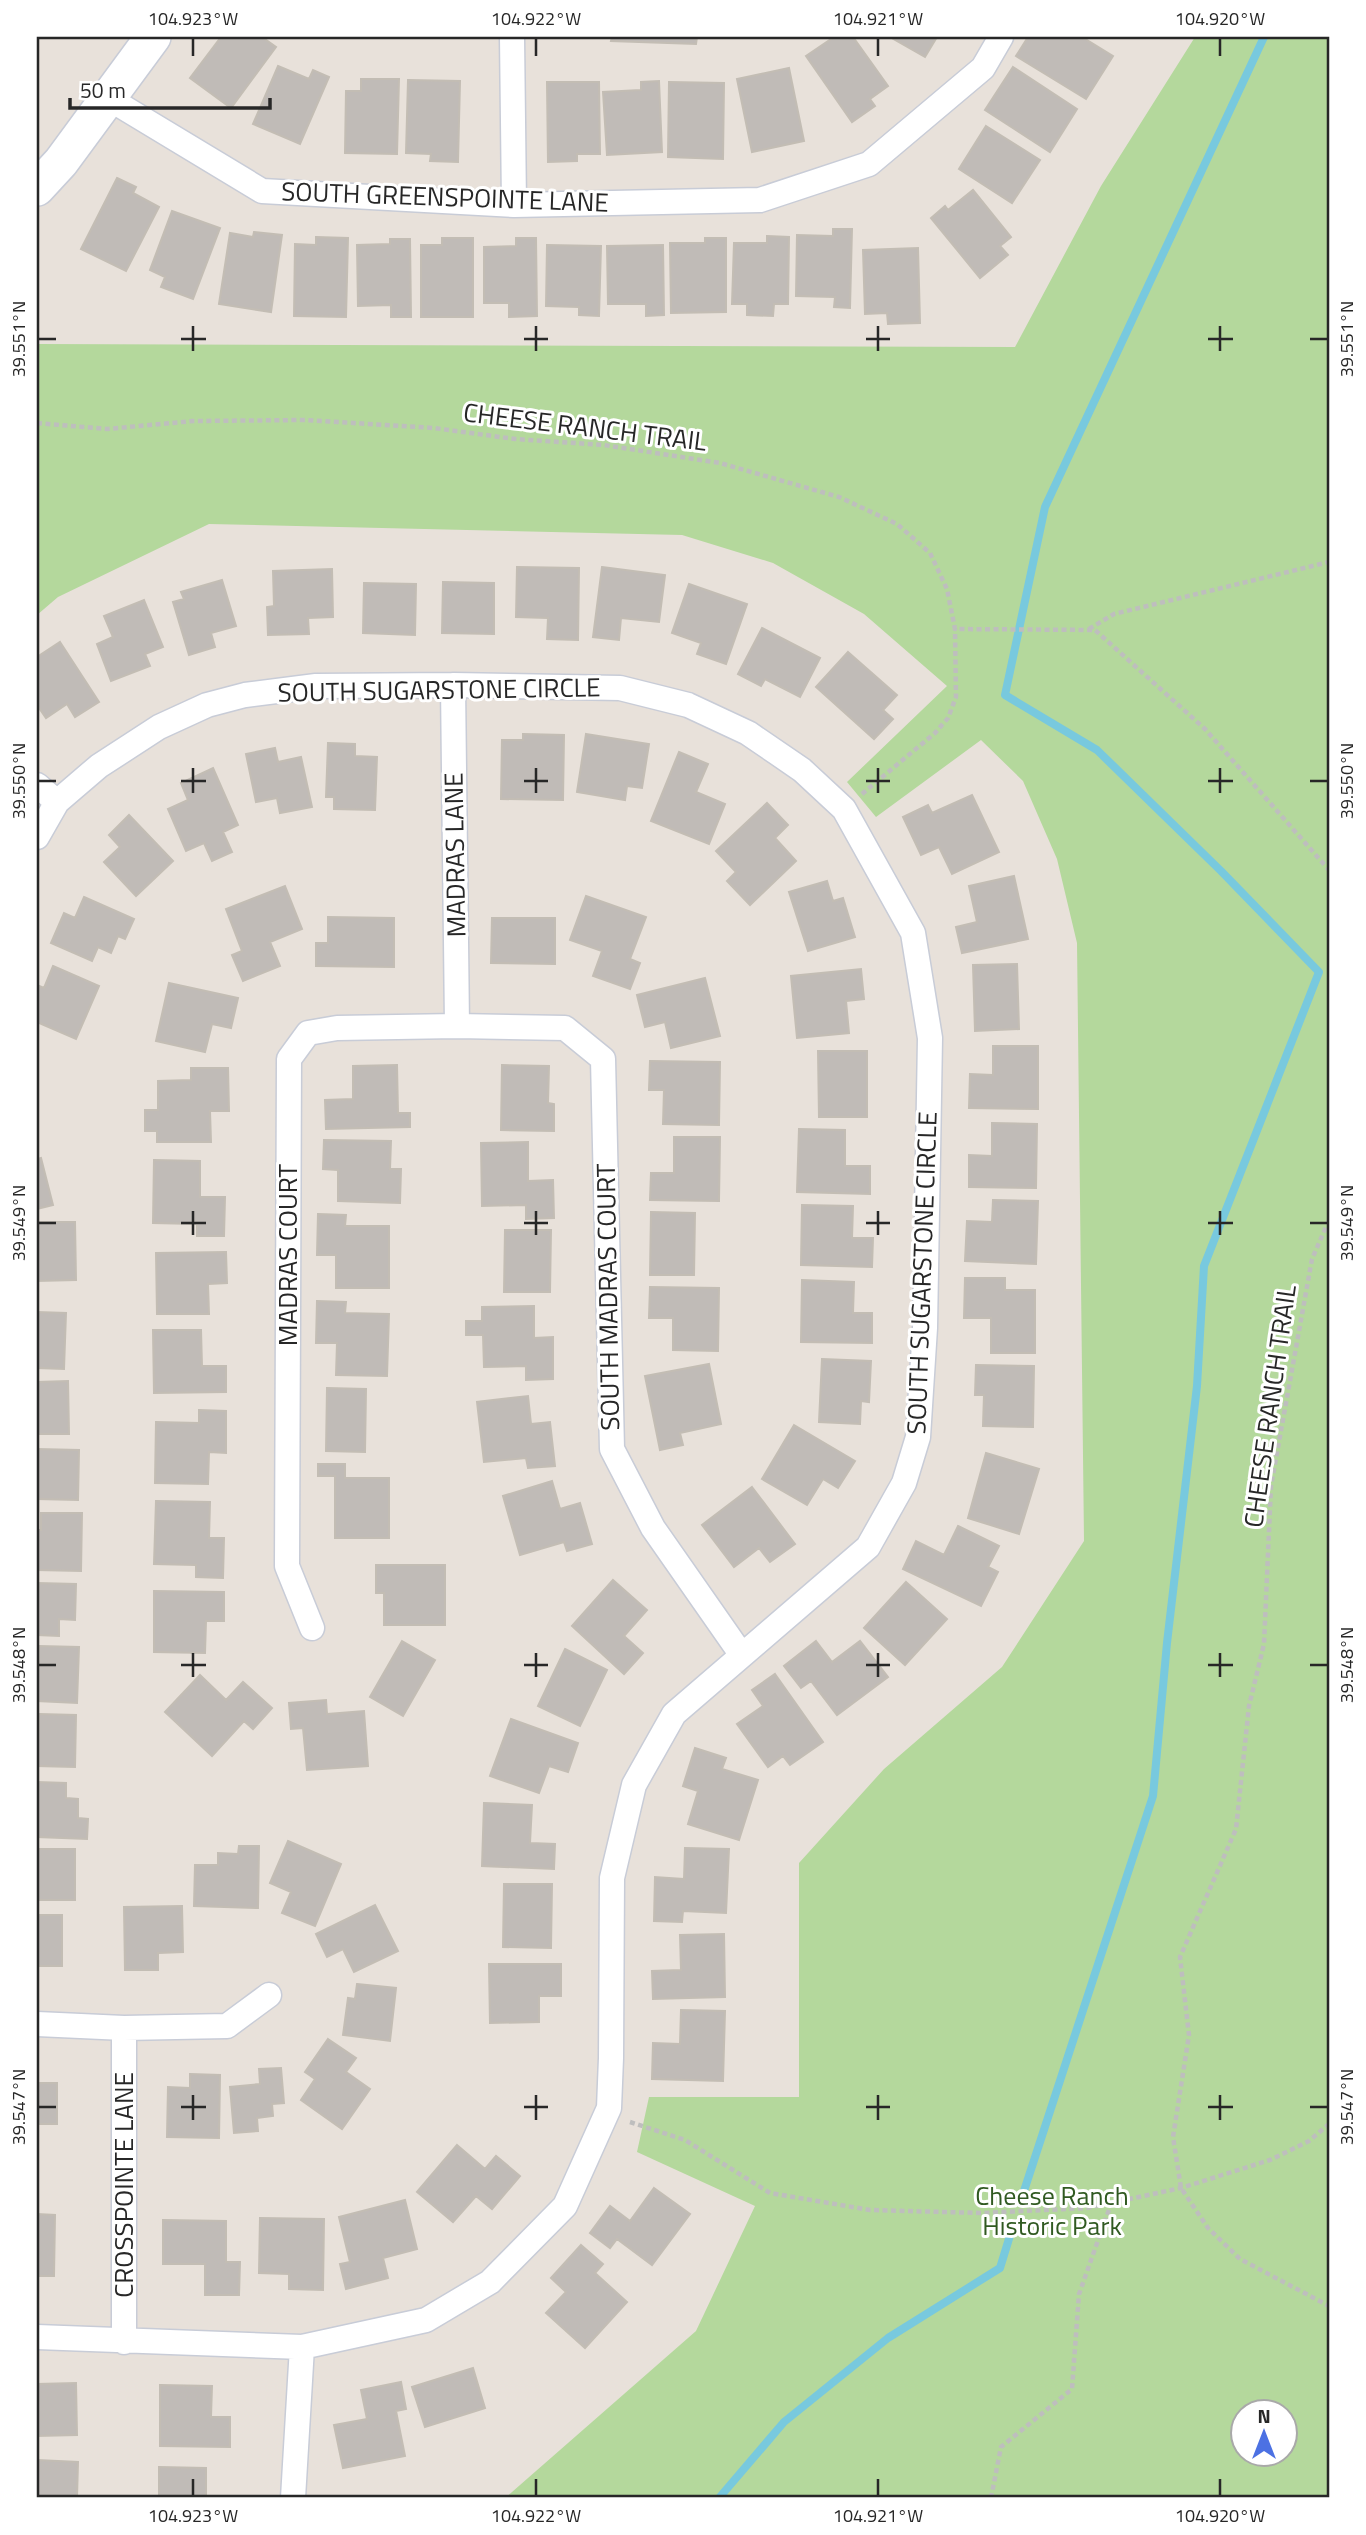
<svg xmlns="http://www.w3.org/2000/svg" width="1366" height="2535" viewBox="0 0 1366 2535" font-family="'Titillium Web',sans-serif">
<rect width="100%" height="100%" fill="#e8e1da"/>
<path fill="#b4d89c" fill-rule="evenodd" d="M1195,37H1329V2498H505L696,2331L755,2206L637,2152L649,2097H799V1863L884,1769L1002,1667L1084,1541L1077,943L1057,859L1023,781L981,740L876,817L847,782L947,686L864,614L773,563L682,535L209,524L58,597L37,615V344L1015,347L1101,186ZM1244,2412H1286V2454H1244Z"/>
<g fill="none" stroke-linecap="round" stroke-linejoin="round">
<path stroke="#78c9de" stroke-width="8" d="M1023,2194L1153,1796L1167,1643L1197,1386L1204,1266L1319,972L1221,871L1097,750L1005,695L1045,507L1264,37
M719,2498L784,2422L888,2338L1000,2268L1012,2229"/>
</g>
<path fill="#c0bbb7" stroke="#c3bdb4" stroke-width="2" d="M221,37H262L276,47L231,108L190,78Z
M612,37H697L696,44L611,41Z
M834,37H853L888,86L870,99L875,106L852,122L806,56Z
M890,37H937L925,57Z
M1028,37H1082L1113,56L1086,99L1016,56Z
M278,66L309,79L313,70L329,77L300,144L253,124Z
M1013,67L1077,109L1050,152L985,110Z
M789,68L804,141L752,152L737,79Z
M361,79H399L397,154L345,153L346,91H361Z
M408,80L460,81L458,162L430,161L431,154L406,153Z
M659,81L662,152L607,155L603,92L641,90V82Z
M547,82H599L600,154H577V161L548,162Z
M669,82L724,83L723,159L668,157Z
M986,126L1040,160L1012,203L959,169Z
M117,178L136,187L133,193L159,207L126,271L81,249Z
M973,190L1011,237L1000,246L1008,255L980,278L931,218L945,206L948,210Z
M172,211L220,228L193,299L161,287L165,277L150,270Z
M833,229H852L850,308L834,307L835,297L796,296L797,235L833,236Z
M254,232L282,235L271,312L219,304L230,233L253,237Z
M767,236L789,237L788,304H774L773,316L747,315V304H732L734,243H767Z
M316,237L348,238L346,317L294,316L295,244L316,245Z
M442,238H473V317H421V245H442Z
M516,238H536L537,316L509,317V303H484V247L516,246Z
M705,238H726V312L671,313L670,243H705Z
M390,239H410L411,317H391V305L358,306L357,245L390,244Z
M547,245L601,246L599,316L579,315V307L546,306Z
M663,245L664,315L646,316V304H608L607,246Z
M918,248L920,323L888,324L887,313L865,314L863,250Z
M517,567L579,568L578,640L547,639L548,618L516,617Z
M602,567L665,575L659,622L621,618L619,640L593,637Z
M332,569L333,617L308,618L309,634L268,635L267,607L274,606L273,571Z
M222,580L236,626L211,633L215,647L189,655L173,602L184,599L181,592Z
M443,582L494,583V634L442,633Z
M364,583L416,584L415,635L363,633Z
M689,584L747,604L726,664L697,654L701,643L672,633Z
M144,600L163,647L145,654L150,666L111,681L97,644L113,637L104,616Z
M762,628L820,658L800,697L765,679L761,686L738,674Z
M60,642L99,702L75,717L67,704L46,718L37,705V657Z
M848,652L897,695L883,710L893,719L874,739L816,687Z
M523,734L564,735L563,800L501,799L502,740H523Z
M586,734L649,744L642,788L627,786L625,800L577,792Z
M328,743L355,744V756L377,757L375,810L334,809V797H326Z
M275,748L278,762L301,757L312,807L280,813L277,798L256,802L246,754Z
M679,752L708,764L696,792L725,804L709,844L651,821Z
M213,768L238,825L223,832L232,852L212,861L204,843L186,851L168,809L188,800L181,783Z
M972,795L999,852L952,874L939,847L921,855L903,817L928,805L932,813Z
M767,803L788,825L775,838L796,861L750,905L727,881L736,872L716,851Z
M129,815L173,861L136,896L104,862L120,847L109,835Z
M1014,876L1028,939L962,953L956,927L977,922L969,886Z
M827,881L833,901L843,898L855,937L808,951L789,892Z
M285,886L302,929L270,942L280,966L243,981L232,955L242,951L226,909Z
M586,896L646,917L630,959L640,963L630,989L593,976L602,951L570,940Z
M84,897L134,919L125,939L118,936L111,953L98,947L92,961L51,943L64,913L75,918Z
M328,917L394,918V967L316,966V943H328Z
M492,918H555V964L491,963Z
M1017,964L1019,1029L975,1031L973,965Z
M53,966L99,986L76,1039L37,1022V985L44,988Z
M861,969L864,999L846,1001L849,1033L797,1038L791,976Z
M705,978L720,1036L671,1048L665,1022L645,1027L637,995Z
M169,983L238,998L231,1028L212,1024L205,1052L156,1041Z
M993,1046H1038V1109L969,1108L970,1074L993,1075Z
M818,1051H867V1117H819Z
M650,1061L720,1062L719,1125L663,1124L664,1090H649Z
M397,1065L398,1113H410V1127L326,1129L325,1100L353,1099V1066Z
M502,1065L549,1066L548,1103L554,1104V1131L501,1130Z
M191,1068H228L229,1111H210L211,1142H157V1131H145V1110H158V1081L191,1080Z
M992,1123L1037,1124L1036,1188L969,1187V1155L992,1156Z
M799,1129L845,1130V1166H870V1194L797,1192Z
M674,1137H720L719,1201L650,1200L651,1173H674Z
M324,1140L391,1141L390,1169H401L400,1203L338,1201V1170L323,1169Z
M528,1142V1181L553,1180L554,1218L526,1219V1205L482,1206L481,1143Z
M41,1158L53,1205L37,1209V1159Z
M154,1160L200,1161V1197H225L224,1236H197V1224L153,1223Z
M993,1200L1038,1201L1036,1264L965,1261L967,1221L992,1222Z
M802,1205L853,1206L852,1238H873L872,1267L801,1265Z
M651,1212L695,1213L694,1275H650Z
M318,1214L346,1215L345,1226H389V1288H336V1255H317Z
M37,1222H75L76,1280L37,1281Z
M505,1230H551L550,1292H504Z
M226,1252L227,1283L208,1284L209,1314H157L156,1253Z
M965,1278H1005V1290H1035V1353H991V1318H964Z
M802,1280L854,1282L853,1313H872V1343L801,1342Z
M650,1287L719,1288L718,1351L673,1350V1318H649Z
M317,1301L346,1302L345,1313L389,1314L387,1376L336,1375L337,1343H316Z
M534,1306V1338L553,1337V1379L526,1380V1366L484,1367L483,1335H466V1321H482V1307Z
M37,1312L66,1313L64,1369L37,1368Z
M153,1330H201L202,1366H226V1392L154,1393Z
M822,1359L871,1361L869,1402L861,1401L860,1424L819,1422Z
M709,1364L721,1424L680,1433L683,1445L660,1450L645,1376Z
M976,1365L1034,1366L1033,1427L983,1426L984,1395H975Z
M68,1381L69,1434H37V1382Z
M327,1388L366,1389L365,1452L326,1451Z
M528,1396L531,1424L550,1422L555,1466L528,1468L526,1458L484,1462L477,1402Z
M199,1410L226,1411V1453L209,1452L208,1484L155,1483L156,1422L199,1423Z
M794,1425L855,1461L838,1488L823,1479L807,1505L762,1479Z
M37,1449L79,1450L78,1500L37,1499Z
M986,1453L1039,1469L1019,1534L968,1518Z
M318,1464H345V1478H389V1538H335V1476H318Z
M552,1481L560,1509L580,1503L592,1544L567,1551L564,1542L520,1555L503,1496Z
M752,1487L795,1544L770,1562L759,1548L734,1567L702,1525Z
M156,1501L210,1502L209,1538H224L223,1578L196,1577V1565L154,1564Z
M41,1513H82L81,1571L37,1570V1530H41Z
M958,1526L999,1546L988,1567L998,1572L981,1606L903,1569L916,1541L944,1555Z
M376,1565H445V1625H384V1593H376Z
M613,1580L647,1610L624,1636L643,1653L624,1674L572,1626Z
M906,1582L947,1619L905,1665L864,1628Z
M37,1583L76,1584L75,1620L59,1619V1636L37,1635Z
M154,1591L224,1592V1621H206L205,1653L154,1652Z
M402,1641L435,1660L403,1716L370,1697Z
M816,1641L832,1662L860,1641L888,1677L837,1715L811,1681L801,1688L784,1666Z
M39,1646L79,1647L77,1703L37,1701Z
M565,1649L607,1670L580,1726L538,1706Z
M775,1674L823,1742L790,1765L783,1756L768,1767L737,1724L763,1706L752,1690Z
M200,1675L226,1700L243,1682L272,1708L253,1729L244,1721L212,1756L165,1712Z
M326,1700L327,1714L364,1711L368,1766L307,1770L303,1728L291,1729L289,1703Z
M39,1714L76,1715L75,1767L37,1766Z
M511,1719L578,1743L568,1772L549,1766L539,1793L490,1776Z
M695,1748L726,1758L722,1769L758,1780L739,1840L688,1824L698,1791L683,1786Z
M37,1782L66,1783V1798L78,1799V1818L88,1819L87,1839L37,1837Z
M484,1803L532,1805L530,1843L555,1844L554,1869L482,1866Z
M288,1841L341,1864L315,1926L282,1913L291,1892L270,1883Z
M239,1846H259L258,1908L194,1906L195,1865H218V1853L238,1854Z
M685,1848L729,1849L726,1913L683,1911L682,1922L654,1921L655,1877L684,1879Z
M37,1849H75V1900H37Z
M504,1884H552L551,1948L503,1947Z
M375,1905L398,1951L354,1972L343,1949L327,1957L316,1934Z
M182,1906L183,1952L158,1953V1970H125L124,1907Z
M37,1915H62V1966H37Z
M724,1934L725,1997L653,1999L652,1971L681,1970L680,1935Z
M489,1964H561V1996H539V2022L490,2023Z
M357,1984L396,1988L390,2041L343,2035L348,1998L355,1999Z
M681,2010L725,2011L723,2081L652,2079L653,2043L680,2044Z
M328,2039L356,2058L346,2072L370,2089L342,2129L301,2100L315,2079L305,2072Z
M281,2068L284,2103L272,2104L273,2116L257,2118L258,2131L234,2133L230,2087L260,2084L259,2069Z
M190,2074L220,2075L219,2138L167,2137L168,2087L190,2088Z
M37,2083H57V2124H37Z
M457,2145L485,2169L496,2156L520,2176L492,2209L476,2196L453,2222L417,2192Z
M654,2188L690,2214L652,2265L617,2239L610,2248L590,2233L610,2206L630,2221Z
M405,2200L417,2249L383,2258L388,2278L346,2289L340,2264L350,2262L339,2217Z
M37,2214L55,2215L54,2276H37Z
M260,2218L324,2219L323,2290L289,2289V2274L259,2273Z
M163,2220L226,2221V2262H240L239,2295H205V2264H163Z
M581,2245L603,2264L595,2273L627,2302L585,2348L546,2313L566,2292L551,2278Z
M473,2368L485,2408L425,2427L412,2387Z
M401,2382L406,2409L396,2411L405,2456L343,2468L334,2425L367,2419L361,2390Z
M76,2383L77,2435L37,2436V2384Z
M160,2385L212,2386L211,2417H230V2447L160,2446Z
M37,2460L78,2462L77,2498H37Z
M159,2467L206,2468V2498H159Z"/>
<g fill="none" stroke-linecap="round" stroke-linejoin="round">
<g stroke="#c8ccd7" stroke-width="27">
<path id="street" d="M512,37L514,205
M108,98L262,191L514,205L760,200L869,164L983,68L1001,37
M453,685L457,1026
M37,785L57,802
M37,837L57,802L99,766L159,727L207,705L245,695L316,686L453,685L620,688L688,705L748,733L802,770L844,809L913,933L930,1038L925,1328L918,1437L904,1483L868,1547L674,1714L634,1785L612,1878L611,2058L609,2108L565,2206L490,2282L426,2320L302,2347L37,2337
M312,1628L287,1566L289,1059L308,1033L337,1028L457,1026L565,1028L603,1059L612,1449L653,1528L741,1654
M37,2024L124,2028L227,2026L269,1995
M124,2028V2342
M293,2498L302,2347"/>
</g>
<g stroke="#c8ccd7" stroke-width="38">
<path id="secondary" d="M37,188L61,162L153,37"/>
</g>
<path stroke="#bebebe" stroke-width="4.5" stroke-dasharray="5 3.5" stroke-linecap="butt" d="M37,423L107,429L193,421L305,420L434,428L515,439L604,445L720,463L839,497L897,524L930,553L947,589L955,629L1095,630L1205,729L1329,870
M1089,629L1114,614L1329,562
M862,794L935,733L948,718L956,697L955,629
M1329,1220L1312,1259L1271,1486L1264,1644L1249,1706L1236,1829L1180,1957L1189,2035L1173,2137L1181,2188L1208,2228L1240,2259L1329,2306
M630,2122L685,2140L770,2193L870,2210L982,2213L1087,2208L1181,2188L1270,2160L1309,2141L1329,2124
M991,2498L1001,2447L1072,2389L1079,2294L1111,2204"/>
<use href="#street" stroke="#fff" stroke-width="24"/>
<use href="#secondary" stroke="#fff" stroke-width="35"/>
</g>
<path fill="none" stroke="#272727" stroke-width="2.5" d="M193,38V56M536,38V56M878,38V56M1220,38V56M193,326V351M536,326V351M878,326V351M1220,326V351M38,339H56M181,339H206M524,339H548M866,339H890M1208,339H1233M1310,339H1328M193,768V793M536,768V793M878,768V793M1220,768V793M38,781H56M181,781H206M524,781H548M866,781H890M1208,781H1233M1310,781H1328M193,1211V1235M536,1211V1235M878,1211V1235M1220,1211V1235M38,1223H56M181,1223H206M524,1223H548M866,1223H890M1208,1223H1233M1310,1223H1328M193,1653V1677M536,1653V1677M878,1653V1677M1220,1653V1677M38,1665H56M181,1665H206M524,1665H548M866,1665H890M1208,1665H1233M1310,1665H1328M193,2095V2120M536,2095V2120M878,2095V2120M1220,2095V2120M38,2107H56M181,2107H206M524,2107H548M866,2107H890M1208,2107H1233M1310,2107H1328M193,2479V2496M536,2479V2496M878,2479V2496M1220,2479V2496"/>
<g text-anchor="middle" stroke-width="6" stroke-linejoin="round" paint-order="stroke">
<g font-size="26" fill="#272727" stroke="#fff">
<text transform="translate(445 197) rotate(2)" y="9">SOUTH GREENSPOINTE LANE</text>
<text transform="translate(585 427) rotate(7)" y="9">CHEESE RANCH TRAIL</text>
<text transform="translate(439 690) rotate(-1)" y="9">SOUTH SUGARSTONE CIRCLE</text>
<text transform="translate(455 855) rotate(-91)" y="9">MADRAS LANE</text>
<text transform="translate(288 1255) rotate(-90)" y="9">MADRAS COURT</text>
<text transform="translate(922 1273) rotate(-88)" y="9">SOUTH SUGARSTONE CIRCLE</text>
<text transform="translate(608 1297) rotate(-91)" y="9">SOUTH MADRAS COURT</text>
<text transform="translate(1270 1406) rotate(-82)" y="9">CHEESE RANCH TRAIL</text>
<text transform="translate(124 2185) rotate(-90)" y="9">CROSSPOINTE LANE</text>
</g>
<g font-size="26" fill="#305a21" stroke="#fff">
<text x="1052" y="2205">Cheese Ranch<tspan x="1052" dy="30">Historic Park</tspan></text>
</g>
</g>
<rect width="1366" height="2535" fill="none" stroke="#ffffff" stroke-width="77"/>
<g transform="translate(1264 2433)"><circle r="33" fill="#ffffff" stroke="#a9a9a9" stroke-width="2"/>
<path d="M0-5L12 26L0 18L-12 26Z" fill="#4c71e3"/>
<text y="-10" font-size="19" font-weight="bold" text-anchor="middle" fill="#272727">N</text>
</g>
<path d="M70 98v10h200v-10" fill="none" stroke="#272727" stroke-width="3.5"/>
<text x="80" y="98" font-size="21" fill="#272727" stroke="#ffffff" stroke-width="5" paint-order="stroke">50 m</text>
<rect x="38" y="38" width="1290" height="2458" fill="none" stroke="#272727" stroke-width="2.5"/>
<g font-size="18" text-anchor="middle" fill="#272727">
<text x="193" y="25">104.923°W</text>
<text x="536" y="25">104.922°W</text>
<text x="878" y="25">104.921°W</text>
<text x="1220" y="25">104.920°W</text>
<text transform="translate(19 339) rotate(-90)" y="6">39.551°N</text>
<text transform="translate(1347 339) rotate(-90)" y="6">39.551°N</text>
<text transform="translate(19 781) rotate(-90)" y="6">39.550°N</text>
<text transform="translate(1347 781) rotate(-90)" y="6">39.550°N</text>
<text transform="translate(19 1223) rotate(-90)" y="6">39.549°N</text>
<text transform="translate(1347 1223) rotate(-90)" y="6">39.549°N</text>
<text transform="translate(19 1665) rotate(-90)" y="6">39.548°N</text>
<text transform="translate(1347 1665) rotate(-90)" y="6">39.548°N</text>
<text transform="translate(19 2107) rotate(-90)" y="6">39.547°N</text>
<text transform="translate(1347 2107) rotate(-90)" y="6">39.547°N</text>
<text x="193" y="2522">104.923°W</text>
<text x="536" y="2522">104.922°W</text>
<text x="878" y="2522">104.921°W</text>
<text x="1220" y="2522">104.920°W</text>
</g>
</svg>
